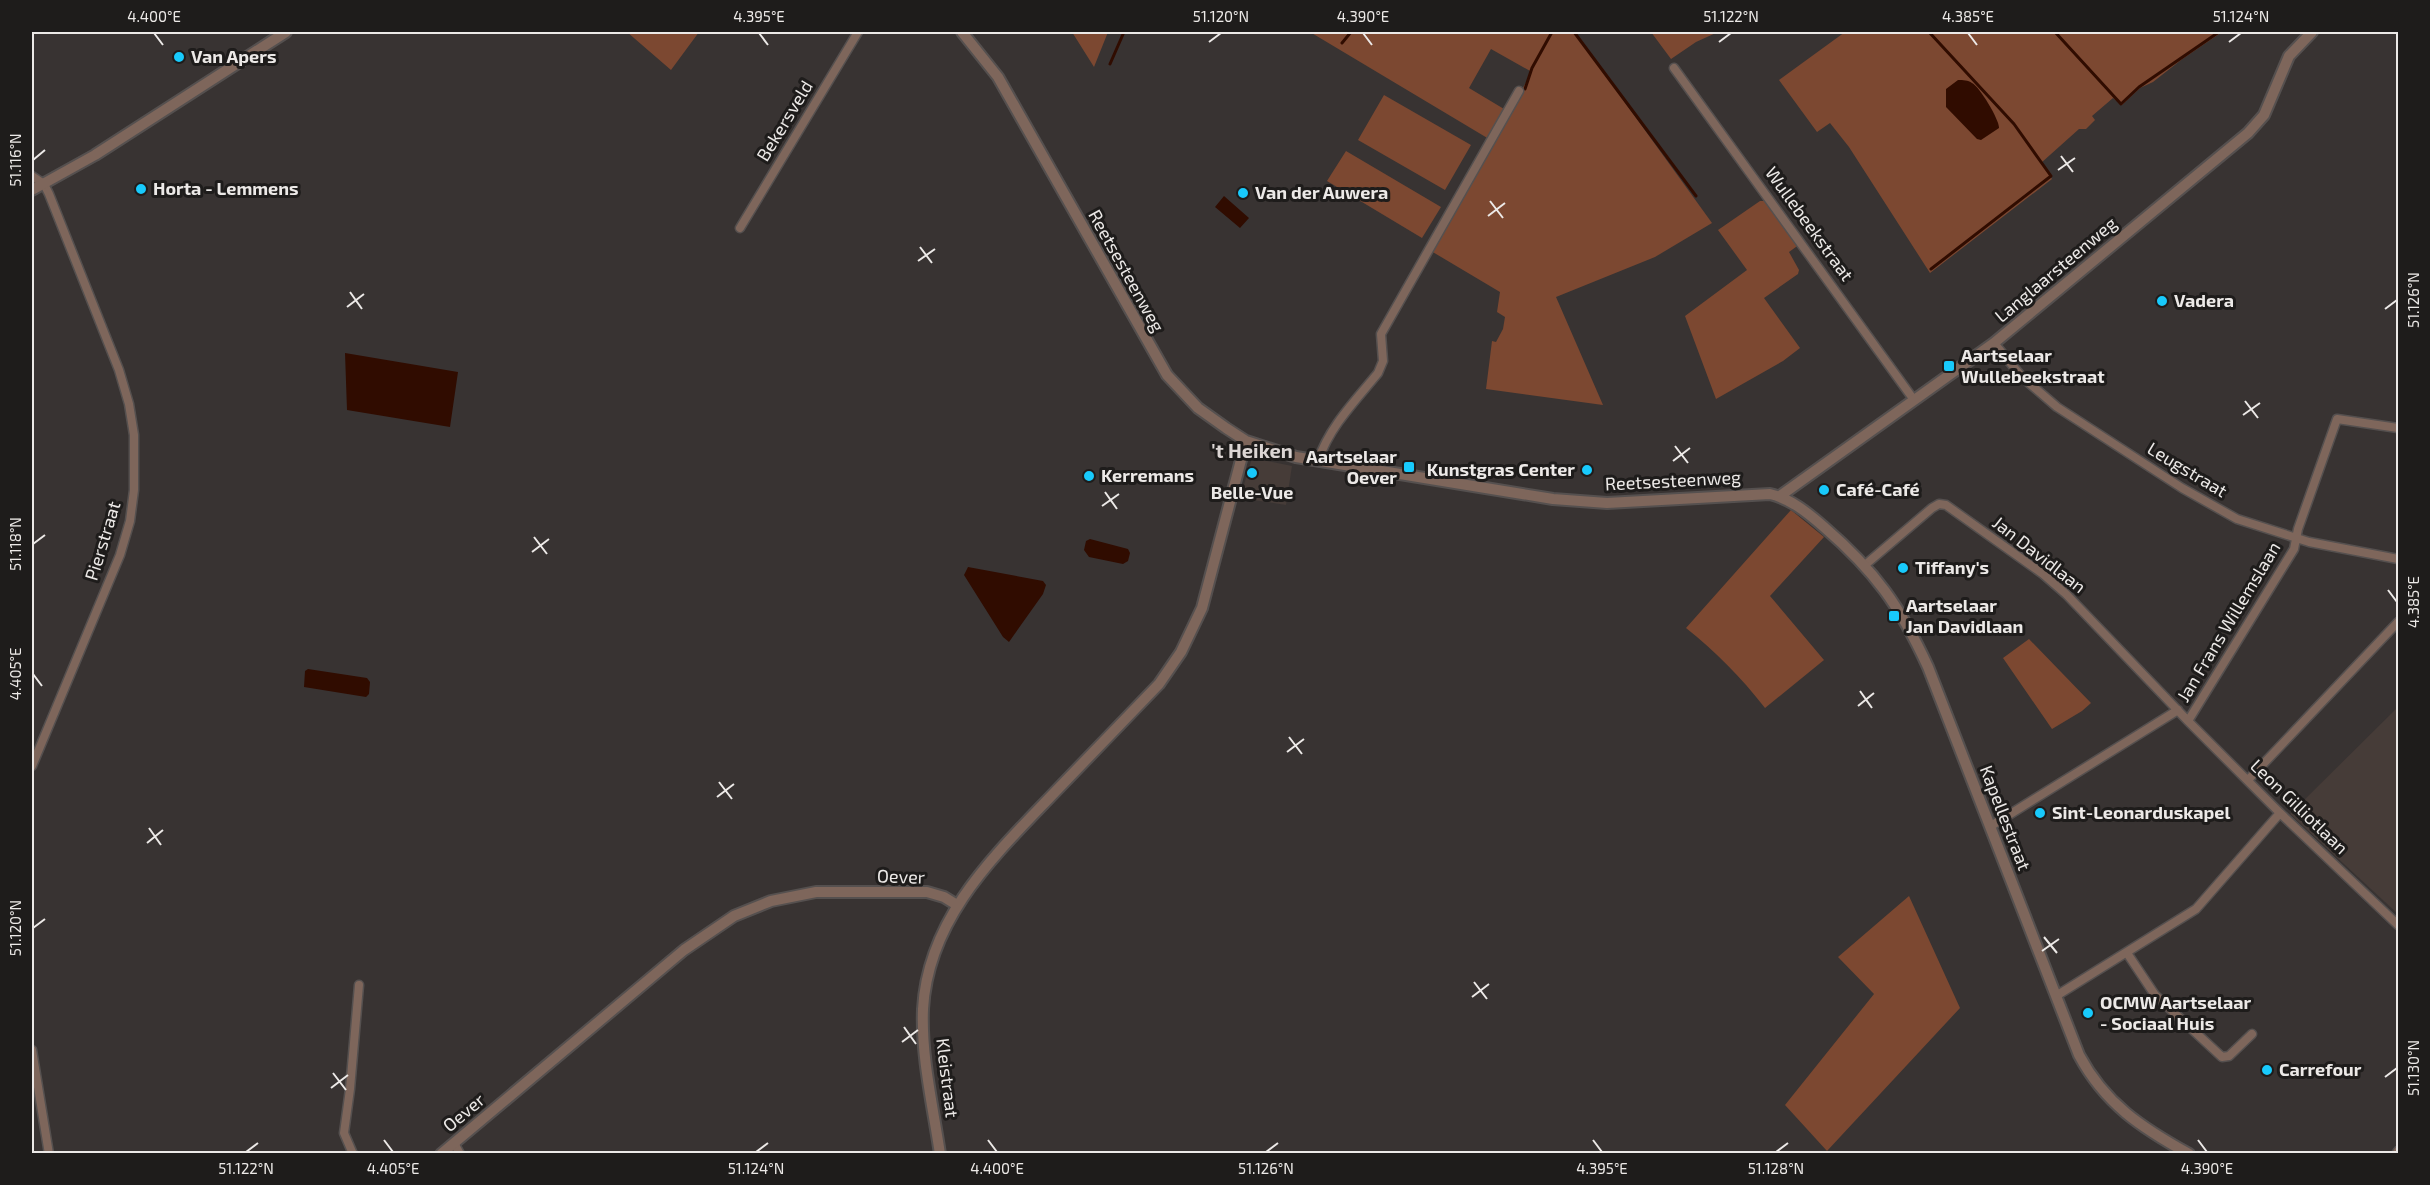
<svg xmlns="http://www.w3.org/2000/svg" width="2430" height="1185" viewBox="0 0 2430 1185" font-family="'Exo 2',sans-serif">
<rect width="100%" height="100%" fill="#383332"/>
<path fill="#463c38" d="M1252,458L1292,466L1286,505L1240,498Z
M2398,707V914L2290,814Z"/>
<path fill="#7c4831" fill-rule="evenodd" d="M627,32H699L671,70Z
M1072,32H1108L1094,67Z
M1310,32H1574L1712,223L1655,257L1556,297L1603,405L1486,389L1492,341L1496,342L1503,329L1505,317L1497,312L1500,292L1426,248L1489,139ZM1491,49L1532,72L1509,112L1469,88Z
M1651,32H1718L1696,42L1671,59Z
M1845,32H2222L2181,60L2153,82L2140,88L2122,105L2113,98L2092,116L2095,120L2086,129H2079L2041,163L2052,179L1930,273L1849,147L1830,123L1817,132L1779,80Z
M1384,95L1471,145L1445,190L1358,140Z
M1346,151L1441,207L1422,238L1327,181Z
M1760,201H1766L1800,244L1789,252L1799,270L1798,274L1764,298L1800,348L1783,361L1716,399L1685,316L1747,270L1718,230Z
M1791,510L1824,537L1770,596L1824,660L1765,708C1741,677 1716,652 1686,628Z
M2029,639L2091,703L2082,711L2052,729L2003,658Z
M1909,896L1960,1008L1827,1151L1785,1105L1874,994L1838,957Z"/>
<path fill="#300c00" d="M1958,80C1963,80 1968,80 1972,83C1980,87 2000,121 1999,128L1981,140L1977,139L1946,107V89Z
M1224,196L1249,218L1240,228L1215,207Z
M345,353L458,372L450,427L347,410Z
M1090,539L1128,549L1130,553L1128,561L1123,564L1089,557L1084,550L1086,541Z
M968,567L1043,581L1046,585L1043,594L1009,642L1003,637L964,575Z
M308,669L367,678L370,682L369,694L366,697L304,687L305,671Z"/>
<g fill="none" stroke-linecap="round" stroke-linejoin="round">
<path stroke="#300c00" stroke-width="3" d="M1574,32L1696,196
M1929,32L2014,124L2051,176L1931,269
M2055,32L2121,104L2139,87L2219,32
M1342,43L1351,32
M1110,64L1124,32
M1525,89L1532,68L1552,32"/>
<g stroke="#55504f" stroke-width="11">
<path id="minor" d="M1674,68L1914,400
M32,176L44,184L49,194L119,370L129,404L134,435V490L130,521L120,555L32,766
M740,228L858,32
M1994,343L2022,377L2057,407L2182,488L2237,519L2309,542L2398,559
M1318,461C1329,427 1356,400 1378,373L1383,361L1381,334L1519,91
M1865,565L1932,508L1939,504L1946,505L2043,574L2066,594L2188,721L2280,813L2398,925
M2188,721L2294,549L2298,529L2337,419L2398,428
M2248,780L2398,622
M1991,826L2178,710
M2127,953L2155,995L2222,1057L2229,1056L2252,1034
M2056,996L2196,909L2280,813
M32,1050L49,1154
M454,1143L460,1154
M353,1154L344,1133L350,1089L359,985
M2396,1154L2398,1151"/>
</g>
<g stroke="#55504f" stroke-width="14">
<path id="tertiary" d="M962,32L998,77L1167,375L1198,408L1226,428L1246,441L1296,457L1553,499L1607,503L1770,494C1791,499 1808,513 1824,527C1875,571 1900,606 1928,667L2079,1055C2105,1104 2142,1128 2189,1154
M32,190L95,155L286,32
M1780,496L1994,343L2248,133L2264,115L2289,56L2312,32
M441,1154L684,950L734,916L771,901L816,892H927L944,897L957,905
M940,1154C933,1106 921,1057 923,1009C928,917 996,854 1055,792C1090,756 1124,720 1159,684L1181,652L1202,608L1246,441"/>
</g>
<use href="#minor" stroke="#7e665b" stroke-width="8"/>
<use href="#tertiary" stroke="#7e665b" stroke-width="10"/>
</g>
<path fill="none" stroke="#ece9e7" stroke-width="2" d="M154,33L163,45M759,33L768,45M1363,33L1372,45M1968,33L1977,45M1209,42L1221,33M1719,42L1731,33M2229,42L2241,33M2061,156L2073,172M33,160L45,150M2058,170L2075,158M1490,201L1503,218M1488,216L1505,203M920,247L932,263M918,261L935,249M350,292L362,309M347,307L364,294M2385,309L2397,300M2245,401L2258,418M2243,415L2260,403M1675,446L1688,463M1673,461L1690,448M1105,492L1117,509M1102,506L1119,494M534,537L547,554M33,544L45,535M532,552L549,539M2388,590L2397,602M33,674L42,686M1860,691L1872,708M1858,706L1874,693M1289,737L1302,754M1287,752L1304,739M719,782L732,799M717,797L734,784M149,828L161,845M147,843L163,830M33,928L45,919M2044,937L2057,953M2042,951L2059,939M1474,982L1487,999M1472,997L1489,984M904,1027L916,1044M902,1042L918,1030M333,1073L346,1090M2385,1077L2397,1068M331,1088L348,1075M384,1140L393,1152M988,1140L997,1152M1593,1140L1602,1152M2198,1140L2207,1152M246,1152L258,1143M756,1152L768,1143M1266,1152L1278,1143M1776,1152L1788,1143"/>
<g fill="#18cafc" stroke="#1e1c1b" stroke-width="2">
<circle cx="179" cy="57" r="6"/>
<circle cx="141" cy="189" r="6"/>
<circle cx="1243" cy="193" r="6"/>
<circle cx="2162" cy="301" r="6"/>
<rect x="1943" y="360" width="12" height="12" rx="3"/>
<rect x="1403" y="461" width="12" height="12" rx="3"/>
<circle cx="1587" cy="470" r="6"/>
<circle cx="1252" cy="473" r="6"/>
<circle cx="1089" cy="476" r="6"/>
<circle cx="1824" cy="490" r="6"/>
<circle cx="1903" cy="568" r="6"/>
<rect x="1888" y="610" width="12" height="12" rx="3"/>
<circle cx="2040" cy="813" r="6"/>
<circle cx="2088" cy="1013" r="6"/>
<circle cx="2267" cy="1070" r="6"/>
</g>
<g text-anchor="middle" stroke-width="6" stroke-linejoin="round" paint-order="stroke">
<g font-size="18" font-weight="bold" fill="#ece9e7" stroke="#1e1c1b" text-anchor="start">
<text x="191" y="63">Van Apers</text>
<text x="153" y="195">Horta - Lemmens</text>
<text x="1255" y="199">Van der Auwera</text>
<text x="2174" y="307">Vadera</text>
<text x="1961" y="362">Aartselaar<tspan x="1961" dy="21">Wullebeekstraat</tspan></text>
<text x="1397" y="463" text-anchor="end">Aartselaar<tspan x="1397" dy="21">Oever</tspan></text>
<text x="1575" y="476" text-anchor="end">Kunstgras Center</text>
<text x="1101" y="482">Kerremans</text>
<text x="1836" y="496">Café-Café</text>
<text x="1252" y="499" text-anchor="middle">Belle-Vue</text>
<text x="1915" y="574">Tiffany's</text>
<text x="1906" y="612">Aartselaar<tspan x="1906" dy="21">Jan Davidlaan</tspan></text>
<text x="2052" y="819">Sint-Leonarduskapel</text>
<text x="2100" y="1009">OCMW Aartselaar<tspan x="2100" dy="21">- Sociaal Huis</tspan></text>
<text x="2279" y="1076">Carrefour</text>
</g>
<g font-size="18" fill="#ece9e7" stroke="#1e1c1b">
<text transform="translate(785 121) rotate(-59)" y="6">Bekersveld</text>
<text transform="translate(1809 224) rotate(54)" y="6">Wullebeekstraat</text>
<text transform="translate(2056 270) rotate(-40)" y="6">Langlaarsteenweg</text>
<text transform="translate(1126 271) rotate(61)" y="6">Reetsesteenweg</text>
<text transform="translate(2187 470) rotate(31)" y="6">Leugstraat</text>
<text transform="translate(1673 481) rotate(-3)" y="6">Reetsesteenweg</text>
<text transform="translate(103 541) rotate(-73)" y="6">Pierstraat</text>
<text transform="translate(2039 555) rotate(38)" y="6">Jan Davidlaan</text>
<text transform="translate(2229 622) rotate(-59)" y="6">Jan Frans Willemslaan</text>
<text transform="translate(2299 807) rotate(44)" y="6">Leon Gilliotlaan</text>
<text transform="translate(2005 818) rotate(69)" y="6">Kapellestraat</text>
<text transform="translate(901 877) rotate(2)" y="6">Oever</text>
<text transform="translate(947 1078) rotate(83)" y="6">Kleistraat</text>
<text transform="translate(464 1113) rotate(-40)" y="6">Oever</text>
</g>
<g font-size="20" font-weight="bold" fill="#dcd6d4" stroke="#1e1c1b">
<text x="1252" y="458">'t Heiken</text>
</g>
</g>
<rect width="2430" height="1185" fill="none" stroke="#1e1c1b" stroke-width="66"/>
<rect x="33" y="33" width="2364" height="1119" fill="none" stroke="#ece9e7" stroke-width="2"/>
<g font-size="15" text-anchor="middle" fill="#ece9e7">
<text x="154" y="22">4.400°E</text>
<text x="759" y="22">4.395°E</text>
<text x="1221" y="22">51.120°N</text>
<text x="1363" y="22">4.390°E</text>
<text x="1731" y="22">51.122°N</text>
<text x="1968" y="22">4.385°E</text>
<text x="2241" y="22">51.124°N</text>
<text transform="translate(16 160) rotate(-90)" y="5">51.116°N</text>
<text transform="translate(2414 300) rotate(-90)" y="5">51.126°N</text>
<text transform="translate(16 544) rotate(-90)" y="5">51.118°N</text>
<text transform="translate(2414 602) rotate(-90)" y="5">4.385°E</text>
<text transform="translate(16 674) rotate(-90)" y="5">4.405°E</text>
<text transform="translate(16 928) rotate(-90)" y="5">51.120°N</text>
<text transform="translate(2414 1068) rotate(-90)" y="5">51.130°N</text>
<text x="246" y="1174">51.122°N</text>
<text x="393" y="1174">4.405°E</text>
<text x="756" y="1174">51.124°N</text>
<text x="997" y="1174">4.400°E</text>
<text x="1266" y="1174">51.126°N</text>
<text x="1602" y="1174">4.395°E</text>
<text x="1776" y="1174">51.128°N</text>
<text x="2207" y="1174">4.390°E</text>
</g>
</svg>
